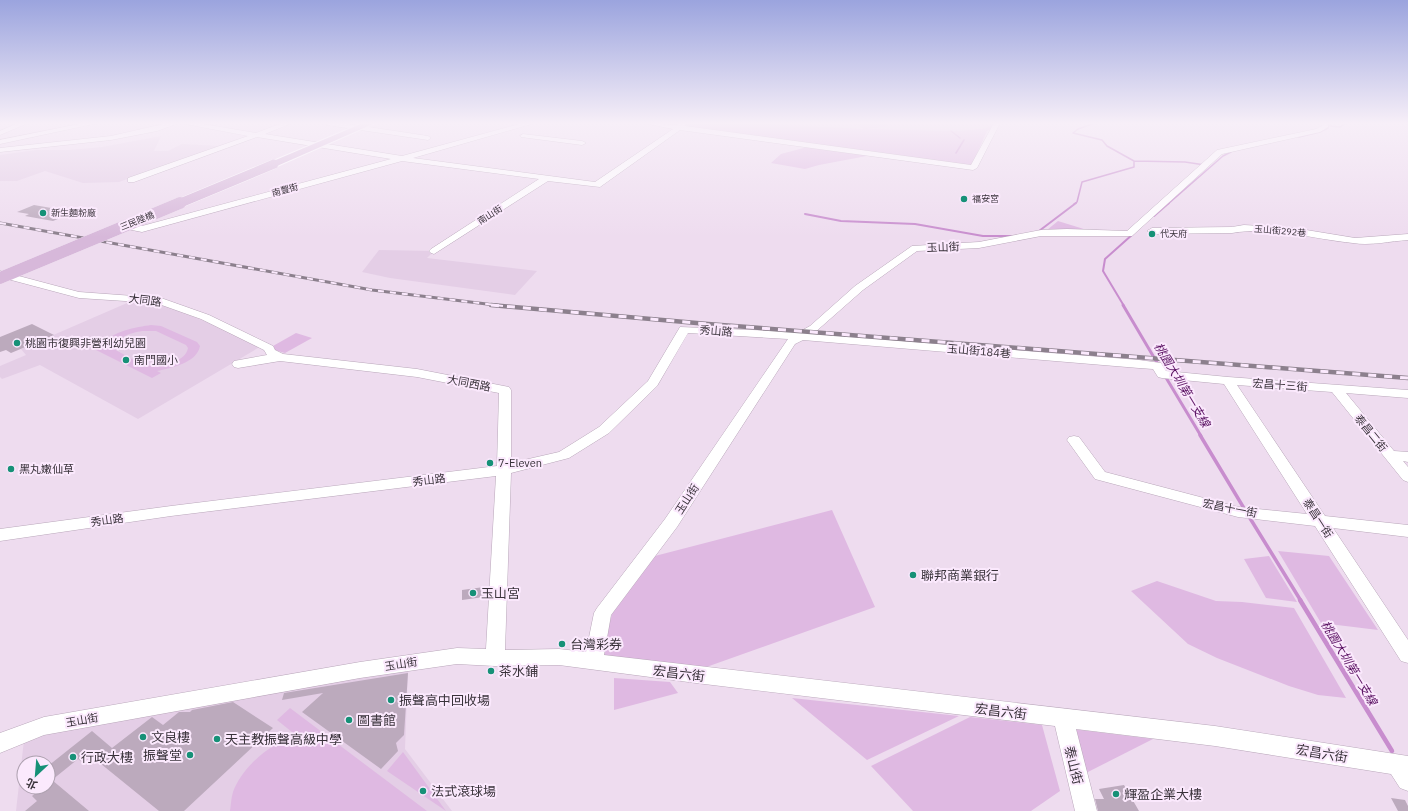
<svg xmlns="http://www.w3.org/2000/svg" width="1408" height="811" viewBox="0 0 1408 811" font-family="'IBM Plex Sans','Noto Sans TC',sans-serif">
<rect width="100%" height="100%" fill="#eedcef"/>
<path fill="#e4cee6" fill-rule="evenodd" d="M749,123H991L987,128L959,131L926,130L897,131Z
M161,136L154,151H168L182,144L220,146L119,182L83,183L45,171L17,181H0V155L36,150H69L102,147Z
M379,250L434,251L427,258L537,271L515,295L390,278L362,272Z
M134,300L155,301L263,345L138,419L40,365L2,379L0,377V366L26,355L21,349Z
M408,669L405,749L452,811H16L24,740L33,737ZM24,763H48V787H24Z"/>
<path fill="#dfb9e2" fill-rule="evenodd" d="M691,123H749L864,129L854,123H883L888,126L866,129L959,131L987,128L991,123H995L991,129L987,131L972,165L969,166L684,127Z
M811,146L872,155L819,165L805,169L771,163L781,154Z
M1058,221L1087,230H1047Z
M151,325L161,326L197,342L200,346C197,363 171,368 157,371L161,373L152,378L88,346L97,342L103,345C111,331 137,327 151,325ZM142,331H156L186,345L188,348C185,364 156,368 143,365L112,348C116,337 131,333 142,331Z
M296,333L312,338L285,353L274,350L273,346Z
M832,510L875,607L698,670L600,656L613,611L651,557Z
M1278,551L1329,556L1378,630L1321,623Z
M1269,556L1297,602L1266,598L1244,559Z
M1157,581L1216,601L1242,602L1294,608L1346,698L1318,695L1289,686L1217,658L1188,644L1131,591Z
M614,678L670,682L678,693L614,710Z
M792,698L959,716L867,760Z
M290,708L427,811H230C231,805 231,798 233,792C242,767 271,742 297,736L277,720Z
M970,717L1042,725L1060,791L1031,811H913L871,766Z
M1072,729L1153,739L1082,775Z
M403,752L446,811L387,771Z"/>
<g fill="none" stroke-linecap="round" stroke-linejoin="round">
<path stroke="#c88dce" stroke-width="1.5" d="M1095,123L1078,129L1073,133L1102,140L1107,146L1134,161L1185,162L1205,165
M1330,126L1340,127L1346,123
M951,131L960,138
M1299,137L1320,132L1328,128L1329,123
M956,153L964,140
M1074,204L1077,202L1082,182L1134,167V161
M1168,204L1223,156L1231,152"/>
<path stroke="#c88dce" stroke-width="2" d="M805,214L841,221L915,224L983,236H1012
M1154,216L1169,203
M1039,231L1076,203
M1124,306L1103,271L1105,259L1133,234"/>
<path stroke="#c88dce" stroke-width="3" d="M1123,305L1159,366
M1165,376L1201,436"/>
<path stroke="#c88dce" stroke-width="3.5" d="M1200,435L1245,510
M1248,515L1301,601"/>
<path stroke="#c88dce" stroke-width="4.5" d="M1300,600L1392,751"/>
</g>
<path fill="#bcaabd" d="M34,205L57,209L55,210L70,214L53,221L25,216L29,214L17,212Z
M32,324L54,335L11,353L6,350L0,352V337Z
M484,587V597L462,600V590Z
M408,673L404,735L396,743L398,751L381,769L302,712L323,693L282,700L284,693Z
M233,702L273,728L184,811H159L90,755L82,762L78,759L52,780L89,811H25L37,801L32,796L43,787H48V766L92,731L112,748L152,717L163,725L179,712H190L192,710Z
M1124,785L1139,811H1098L1095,799H1104L1099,789Z
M1391,798L1405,800L1408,806V811H1398Z"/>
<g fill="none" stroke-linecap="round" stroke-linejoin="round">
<g stroke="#b9a7ba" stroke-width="1">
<path id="minor" d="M18,123H28L0,135V131Z
M84,123H98L0,144V140Z
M168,123H179L157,131L111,140L0,152V148L111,136Z
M180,123H197L256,133L282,123H292L265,134L402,156L523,123H535L413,158L595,182L673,129L643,123L677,125L680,123H688L685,126L971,165L994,123H1000L977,168L973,170L680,130L600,187L548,181L434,254L431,253L429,251L431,249L539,179L402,161L142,232L127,229L126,227L127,225L142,226L391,159L257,137L134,182H128V178L248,136Z
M324,123H342L428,136L431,138L428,140L327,125Z
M1322,123H1328V127L1320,132L1222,154L1132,236H1041L979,248L917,251L863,290L813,334L1139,360L1161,363L1166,371L1228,377L1408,390V398L1346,393L1394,451L1408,452V462L1403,461L1408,467V482L1403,480L1332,392L1237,385L1325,516L1408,525V537L1333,528L1408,640V663L1401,661L1315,526L1238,517L1095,479L1067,440L1069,437L1074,436L1079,437L1105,472L1238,507L1307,514L1224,384L1162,378L1158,377L1153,369L1139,368L803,340L795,344L677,527L611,615L604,655L1215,726L1408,756V791L1400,788L1391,774L1215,746L1076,729L1097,811H1075L1055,726L696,683L559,665L495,666L457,664L360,678L44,735L0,753V733L44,717L360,662L457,648L486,649L496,476L171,516L0,541V529L171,506L497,466L499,393L417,377L280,361L238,368L234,367L232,364L234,361L267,355L264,350L201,319L156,303L79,298L0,277V271L79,292L161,298L209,315L273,346L275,350L283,354L417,369L509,387L511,390V463L559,452L599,427L648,381L680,327L799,332L810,326L855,286L912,246L979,242L1041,230L1067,229L1127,231L1217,150L1316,129L1322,126ZM688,333L788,339L665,519L597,608L594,613L586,652L559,649L505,650L511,473L569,458L609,433L657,386Z
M523,134L582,141L586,143L582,145L521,137L520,136Z
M1244,225L1294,228L1355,238L1408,234V240C1391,241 1370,246 1353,243C1313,239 1272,226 1232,233L1152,234L1147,231L1152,228L1232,227Z"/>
</g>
<g stroke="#fff" stroke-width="2">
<path id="major" d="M363,123H375L277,166H271L269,164L271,162Z"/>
</g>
<use href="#minor" fill="#fff" fill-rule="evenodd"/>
<use href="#major" fill="#d7b8da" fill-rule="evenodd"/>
<g stroke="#8c808d" stroke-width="3">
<path id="rail-far1" d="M0,223L372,290L503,306"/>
</g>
<g stroke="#8c808d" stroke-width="4.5">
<path id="rail" d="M491,305L708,324L1408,378"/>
</g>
<use href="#rail-far1" stroke="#fbe9fd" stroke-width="2" stroke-dasharray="6" stroke-linecap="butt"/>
<use href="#rail" stroke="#fbe9fd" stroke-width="3" stroke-dasharray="8" stroke-linecap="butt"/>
<g stroke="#fff" stroke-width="10" stroke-linecap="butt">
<path id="major-bridge-far1" d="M178,204L274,164"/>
</g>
<g stroke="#fff" stroke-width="12" stroke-linecap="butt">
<path id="major-bridge" d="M0,278L180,203"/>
</g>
<use href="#major-bridge-far1" stroke="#d7b8da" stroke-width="9"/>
<use href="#major-bridge" stroke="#d7b8da" stroke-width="12"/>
</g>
<linearGradient id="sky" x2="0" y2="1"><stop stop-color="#9ba4de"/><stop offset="0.52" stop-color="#f7eff8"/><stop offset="1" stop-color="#f7eff8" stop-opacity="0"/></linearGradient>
<rect width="1408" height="237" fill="url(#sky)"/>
<g fill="#169177" stroke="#fbe9fd" stroke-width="1.5">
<circle cx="964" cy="199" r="4"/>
<circle cx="43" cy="213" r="4"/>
<circle cx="1152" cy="234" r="4"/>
<circle cx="17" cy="343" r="4"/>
<circle cx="126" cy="360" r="4"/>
<circle cx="490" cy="463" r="4"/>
<circle cx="11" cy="469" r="4"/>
<circle cx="913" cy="575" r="4"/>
<circle cx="473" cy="593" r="4"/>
<circle cx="562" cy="644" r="4"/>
<circle cx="491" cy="671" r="4"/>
<circle cx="391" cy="700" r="4"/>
<circle cx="349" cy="720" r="4"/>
<circle cx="143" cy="737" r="4"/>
<circle cx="217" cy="739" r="4"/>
<circle cx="190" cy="755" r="4"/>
<circle cx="73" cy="757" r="4"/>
<circle cx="423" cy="791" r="4"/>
<circle cx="1116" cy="794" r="4"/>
</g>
<g text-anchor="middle" stroke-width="4" stroke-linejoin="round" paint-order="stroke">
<g font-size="9" fill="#39323a" stroke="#fbe9fd">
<text transform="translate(285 190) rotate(-15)" y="3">南豐街</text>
<text transform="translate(490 215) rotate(-33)" y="3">南山街</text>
<text transform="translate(137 221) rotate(-22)" y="3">三民陸橋</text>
<text transform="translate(1280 231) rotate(5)" y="3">玉山街292巷</text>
</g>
<g font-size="9" fill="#39323a" stroke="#fbe9fd" text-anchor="start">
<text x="972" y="202">福安宮</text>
<text x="51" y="216">新生麵粉廠</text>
<text x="1160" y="237">代天府</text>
</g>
<g font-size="11" fill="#39323a" stroke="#fbe9fd">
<text transform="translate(943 247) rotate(-2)" y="4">玉山街</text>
<text transform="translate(145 300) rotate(7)" y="4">大同路</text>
<text transform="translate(716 331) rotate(4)" y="4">秀山路</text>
<text transform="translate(979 351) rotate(5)" y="4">玉山街184巷</text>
<text transform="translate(469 383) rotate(11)" y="4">大同西路</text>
<text transform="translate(1280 385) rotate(4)" y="4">宏昌十三街</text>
<text transform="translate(1371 433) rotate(51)" y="4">泰昌二街</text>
<text transform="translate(429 480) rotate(-7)" y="4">秀山路</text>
<text transform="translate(687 499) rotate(-57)" y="4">玉山街</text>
<text transform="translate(1230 508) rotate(11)" y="4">宏昌十一街</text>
<text transform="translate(1318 518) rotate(57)" y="4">泰昌一街</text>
<text transform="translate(107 520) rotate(-8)" y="4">秀山路</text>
<text transform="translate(401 664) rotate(-9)" y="4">玉山街</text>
<text transform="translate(82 720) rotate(-10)" y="4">玉山街</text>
</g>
<g font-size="11" fill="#39323a" stroke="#fbe9fd" text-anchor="start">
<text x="25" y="347">桃園市復興非營利幼兒園</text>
<text x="134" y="364">南門國小</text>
<text x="498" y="467">7-Eleven</text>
<text x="19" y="473">黑丸嫩仙草</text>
</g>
<g font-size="12" font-style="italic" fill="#5b1263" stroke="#fbe9fd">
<text transform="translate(1182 385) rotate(59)" y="4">桃園大圳第一支線</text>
<text transform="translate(1349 663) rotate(59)" y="4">桃園大圳第一支線</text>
</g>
<g font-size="13" fill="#39323a" stroke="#fbe9fd" text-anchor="start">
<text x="921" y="580">聯邦商業銀行</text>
<text x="481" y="598">玉山宮</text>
<text x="570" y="649">台灣彩券</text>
<text x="499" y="676">茶水鋪</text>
<text x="399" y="705">振聲高中回收場</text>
<text x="357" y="725">圖書館</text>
<text x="151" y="742">文良樓</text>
<text x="225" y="744">天主教振聲高級中學</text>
<text x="182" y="760" text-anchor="end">振聲堂</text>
<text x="81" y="762">行政大樓</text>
<text x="431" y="796">法式滾球場</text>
<text x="1124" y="799">輝盈企業大樓</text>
</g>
<g font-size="13" fill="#39323a" stroke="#fbe9fd">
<text transform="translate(679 673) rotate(7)" y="5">宏昌六街</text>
<text transform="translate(1001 711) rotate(7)" y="5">宏昌六街</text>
<text transform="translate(1322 753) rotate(9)" y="5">宏昌六街</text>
<text transform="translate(1074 765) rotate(76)" y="5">泰山街</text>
</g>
</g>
<g transform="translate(36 775) rotate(206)"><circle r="19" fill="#fbe9fd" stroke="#ada0af"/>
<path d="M0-3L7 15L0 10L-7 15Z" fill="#169177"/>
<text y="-6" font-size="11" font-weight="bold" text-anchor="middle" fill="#39323a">北</text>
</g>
</svg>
